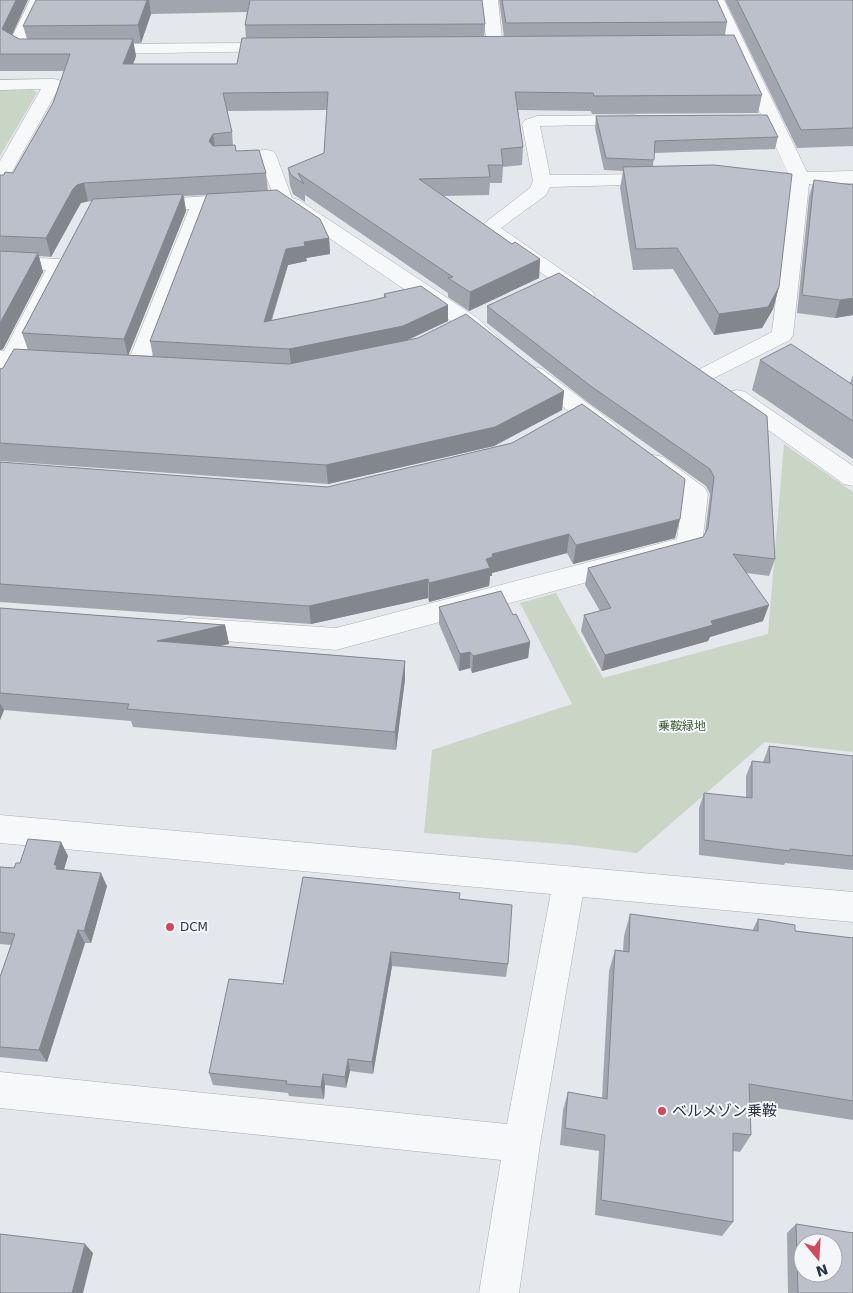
<svg xmlns="http://www.w3.org/2000/svg" width="853" height="1293" viewBox="0 0 853 1293" font-family="'DejaVu Sans','Noto Sans JP',sans-serif">
<rect width="100%" height="100%" fill="#e4e7ec"/>
<path fill="#c9d6c5" d="M0,89H32L37,93L0,156Z
M784,444L853,492V752L765,742L637,853L573,845L424,833L432,750L572,704L520,603L556,593L603,678L768,634Z"/>
<g fill="none" stroke-linecap="round" stroke-linejoin="round">
<g stroke="#a9aeb7" stroke-width="1">
<path id="minor" d="M30,0H46L25,43L53,46L55,49L53,52C38,56 18,58 8,45Z
M482,0H498L503,47L501,50L495,52L487,47Z
M708,0H724L807,172L853,171V183L809,184L793,335L790,340L706,382L698,380L695,375L698,370L772,332L790,184L748,183L746,179L748,175L788,173Z
M277,43L285,48L283,51L97,54L89,49L97,44Z
M53,79L59,80L61,84L9,177L7,181L0,183V161L41,89L0,90V80Z
M634,115L640,116L643,120L640,124L540,126L550,175L659,174L666,176L668,180L666,184L550,187L546,195L501,228L592,291L595,295L592,299L585,301L578,299L478,228L530,188L533,181L522,124L525,120L537,116Z
M267,150L273,151L276,155L292,198L299,200L476,317L501,340L498,345C482,349 472,336 460,327L285,208L283,204L276,202L260,161L216,162L213,158L216,154L222,153Z
M241,194L248,196L251,200L248,204L208,208L149,364L146,369L138,371L130,369L127,364L189,209L147,212L140,210L137,206L140,202L147,200Z
M0,256L59,259L66,261L69,265L26,352L55,355L58,360L55,365L47,367L19,366L8,386L0,388V351H4L46,270L0,268Z
M534,367L542,369L615,424L619,429L615,434L607,437L599,434L526,379L523,374L526,369Z
M737,390L745,392L853,466V486L844,484L729,402L726,397L729,392Z
M654,455L663,457L705,488L708,494L702,545L698,552L336,650L188,638L178,635L174,628L178,621L188,618L336,628L677,539L683,497L645,469L642,463L645,457Z
M569,868L580,872L585,882L540,1144L519,1293H479L501,1160L0,1108V1072L507,1124L553,882L558,872Z"/>
</g>
<g stroke="#a9aeb7" stroke-width="1">
<path id="tertiary" d="M0,815L853,892V922L0,843Z"/>
</g>
<use href="#minor" fill="#f7f8fa" fill-rule="evenodd"/>
<use href="#tertiary" fill="#f7f8fa" fill-rule="evenodd"/>
</g>
<path fill="#a1a5ae" fill-rule="evenodd" d="M0,0L12,35L19,39H27L23,26L36,0H482L485,24L484,37H504L499,0H717L727,22L725,35L762,95L758,113L592,114L591,111L518,110L523,147L522,165L503,167L502,183H490L489,195L444,196L512,244L540,259L539,278L469,311L448,297V293L305,195V202L293,194L290,186L288,168L324,153L327,110L227,111L232,132L233,145L236,151L266,173L268,191L329,238L330,254L306,258L307,261L288,265L272,320L369,301L384,297V294L448,321L408,340L564,391L562,410L494,446L328,484L0,461V369L3,368L28,350L22,333L92,201L81,203L78,208L51,257L39,256L43,272L3,349L0,350V175H4L13,173L53,103L64,71H0ZM247,12L245,25L246,38L237,64H133L136,56L133,43H141L151,14ZM207,195L150,341L153,356L128,355L186,211L184,196Z
M725,0H853V146L797,148Z
M596,116L778,137L775,149L654,153L653,166L779,287L773,309L762,328L714,335L673,269L633,270L620,188L623,171L604,170L595,128Z
M814,180L853,315L835,318L797,313L809,197Z
M487,306L767,416L775,559L769,576L746,573L763,621L710,637L708,641L602,671L581,631L584,615L600,611L585,585L588,568L703,537L705,533L710,494L706,486L590,404L487,323Z
M760,360L850,383L853,375V459L752,390Z
M0,462L675,538L573,564L567,553L492,573V576H490L489,586L429,602L428,598L311,624L0,602Z
M439,607L513,615L530,642L528,658L472,673L470,668L459,671L439,624Z
M0,608L225,625L229,644L219,646L405,661V679L396,750L133,727L131,721L4,710L0,720Z
M769,746L853,756V870L785,863L784,865L699,855V808L704,793L746,798V776L752,761L763,762Z
M61,842L68,856L64,869L107,886L91,943H85L47,1062L0,1057V977L11,945L0,944V867L14,868L20,863Z
M459,899L508,964L506,977L392,966L373,1074L350,1071L346,1088L325,1085L324,1099L289,1096L288,1093L213,1085L209,1073L283,984Z
M630,914L752,931L758,919L795,931L853,938V1120L750,1104L751,1135L740,1152L733,1151V1222L722,1236L595,1215L599,1151L560,1145L563,1110L568,1092L602,1098L609,971L615,950L623,951L624,936Z
M796,1224L853,1293H788L787,1233Z"/>
<path fill="#83868d" d="M16,0H28L7,46L2,29Z
M147,0H149L151,14L141,43L138,25Z
M133,39L136,56L127,81L123,64Z
M213,134L216,152L209,141Z
M84,183L88,201L81,203L78,208L51,257L46,238L73,189L77,185Z
M183,194L186,211L128,356L124,339Z
M329,238L330,254L306,258L307,261L288,265L266,337L264,322L286,249L304,242Z
M38,253L43,272L3,349L0,350V323Z
M540,259L539,278L469,311L470,292Z
M779,287L773,309L762,328L714,335L719,314Z
M853,298V315L835,318L840,300Z
M448,305V321L403,342L291,365L289,349Z
M564,391L562,410L494,446L328,484L326,465Z
M680,519L675,538L573,564L576,545Z
M569,534L567,553L492,573V576H490L489,586L429,602V583L486,559L492,554Z
M428,579V598L311,624L309,606Z
M769,605L763,621L710,637L708,641L602,671L605,655L711,621Z
M225,625L229,644L162,659L157,641Z
M530,642L528,658L472,673L473,656Z
M470,652V668L459,671L460,654Z
M405,661V679L396,750L395,732Z
M0,703L4,710L0,720Z
M61,842L68,856L62,876L63,879L54,865Z
M101,873L107,886L91,943L84,931Z
M78,930L85,943L47,1062L39,1050Z
M391,952L392,966L373,1074L372,1062Z
M348,1059L350,1071L346,1088L345,1077Z
M323,1074L325,1085L324,1099L321,1087Z
M85,1244L93,1253L83,1293H72Z"/>
<path fill="#bbc0ca" stroke="#83868d" fill-rule="evenodd" d="M0,0H16L2,29L19,39H133L123,64H237L242,38L734,35L762,95L594,96L593,93L515,92L523,147L501,149L503,165H488L490,177L419,179L512,244L515,242L540,259L470,292L448,278L453,277L298,173L304,184L291,175L288,168L324,153L328,92L223,93L232,132L213,134L209,141L213,146L235,145L236,151L259,150L266,173L84,183L77,185L73,189L46,238L0,236V175H4L5,172L13,173L53,103L70,54H0Z
M36,0H147L138,25L23,26Z
M250,0H482L485,24L245,25Z
M502,0H717L727,22L506,23Z
M737,0H853V128L801,130Z
M767,115L778,137L655,141L654,160L606,158L596,116Z
M714,165L792,174L779,287L768,307L719,314L677,248L636,249L623,167Z
M814,180L853,185V298L840,300L802,295Z
M277,190L320,219L329,238L304,242L305,246L286,249L264,322L369,301L386,297L384,294L421,286L448,305L403,326L289,349L150,341L207,194Z
M183,194L124,339L22,333L93,199Z
M0,251L38,253L0,323Z
M559,273L767,416L775,559L733,554L769,605L711,621L713,625L605,655L584,615L611,608L588,568L703,537L708,528L714,477L710,469L592,387L487,306Z
M466,314L564,391L495,427L326,465L0,443V369L3,368L14,349L289,364L418,338Z
M791,344L853,385V421L760,360Z
M582,404L685,479L680,519L576,545L569,534L492,554L493,557L486,559L490,568L429,583L428,579L309,606L0,584V462L327,487L512,443Z
M501,591L513,615L516,614L530,642L473,656L470,652L460,654L439,607Z
M0,608L225,625L157,641L405,661L395,732L127,709L129,704L0,693Z
M769,746L853,756V856L790,849V851L704,840V793L752,798V761L770,763Z
M28,839L61,842L54,865H57L56,869L101,873L84,931L78,930L39,1050L0,1047V977L15,934L0,932V867L14,868L16,863H20Z
M303,877L460,893L459,899L512,905L508,964L391,952L372,1062L348,1059L345,1077L323,1074L321,1087L286,1084L287,1081L209,1073L229,979L283,984Z
M630,914L758,931V919L795,925V931L853,938V1101L749,1084L751,1135L733,1133V1222L601,1200L605,1135L565,1128L568,1092L607,1099L615,950L629,952Z
M796,1224L853,1233V1293H798ZM803,1243H833V1273H803Z
M0,1234L85,1244L72,1293H0Z"/>
<g fill="#d1495b" stroke="#f4f6f9" stroke-width="2">
<circle cx="170" cy="927" r="5"/>
<circle cx="662" cy="1111" r="5"/>
</g>
<g text-anchor="middle" stroke-width="4" stroke-linejoin="round" paint-order="stroke">
<g font-size="12" fill="#3f6138" stroke="#f4f6f9">
<text x="682" y="730">乗鞍緑地</text>
</g>
<g font-size="12" fill="#2b3445" stroke="#f4f6f9" text-anchor="start">
<text x="180" y="931">DCM</text>
</g>
<g font-size="15" fill="#2b3445" stroke="#f4f6f9" text-anchor="start">
<text x="672" y="1116">ベルメゾン乗鞍</text>
</g>
</g>
<g transform="translate(818 1258) rotate(162)"><circle r="24" fill="#f4f6f9" stroke="#a4a8b1"/>
<path d="M0-4L9 19L0 12L-9 19Z" fill="#d1495b"/>
<text y="-8" font-size="14" font-weight="bold" text-anchor="middle" fill="#2b3445">N</text>
</g>
</svg>
